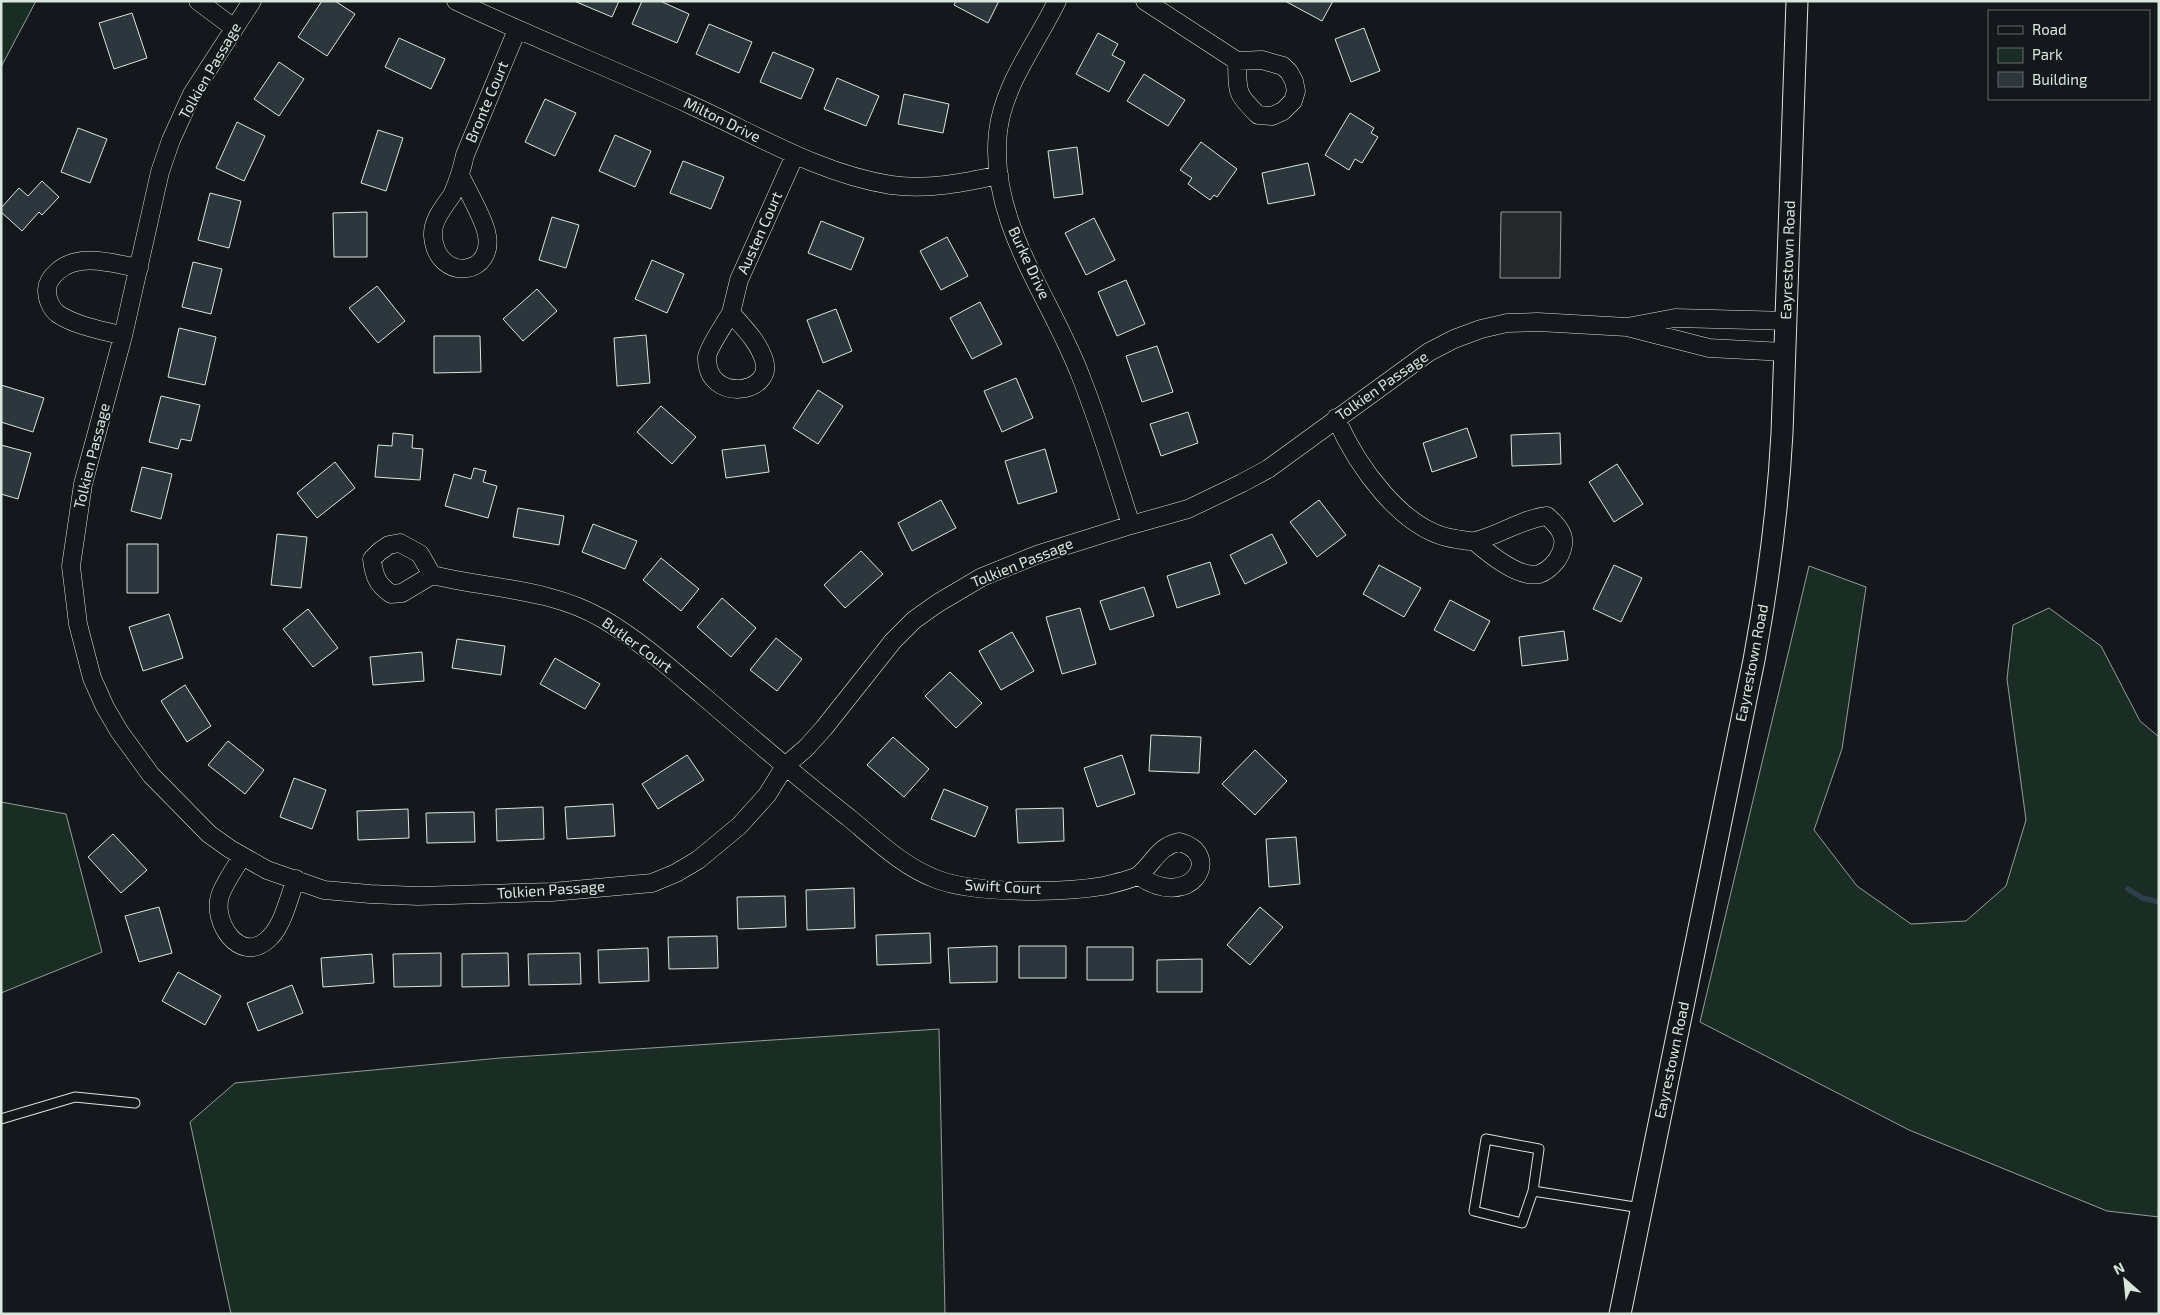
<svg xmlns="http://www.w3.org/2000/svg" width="2160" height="1315" viewBox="0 0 2160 1315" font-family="'Exo 2',sans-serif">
<rect width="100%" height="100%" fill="#14181c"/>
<path fill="#1a2d24" stroke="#939e99" d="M1,1H36L1,67Z
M1809,566L1866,587L1842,749L1814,830L1857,886L1911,924L1966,921L2006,886L2026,820L2007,679L2013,625L2049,608L2101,646L2140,721L2159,737V1217L2107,1211L1909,1130L1700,1022Z
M1,802L66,814L102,952L1,993Z
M939,1029L945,1314H231L190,1122L235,1083L500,1058Z"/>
<path fill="#24282b" stroke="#939e99" d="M1501,212H1561L1560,278H1500Z"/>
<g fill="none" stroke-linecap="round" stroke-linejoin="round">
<path stroke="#2f3f4d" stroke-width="5.5" d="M2128,889L2142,898L2159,902"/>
</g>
<path fill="#2c363c" stroke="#d8e6dc" d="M322,1H335L355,14L327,56L298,37Z
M574,1H619L612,17Z
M642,1H660L689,14L677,43L632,24Z
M956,1H999L988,23L954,5Z
M1285,1H1333L1322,21Z
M132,13L147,58L114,69L99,23Z
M709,24L752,42L739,73L696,54Z
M1364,28L1380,71L1351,82L1335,39Z
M1098,33L1118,44L1112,55L1125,62L1109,92L1076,74Z
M399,38L445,59L431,89L385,67Z
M773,52L814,69L801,99L760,82Z
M279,62L304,79L279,116L254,99Z
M1144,74L1185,100L1168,126L1127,101Z
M837,78L879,96L866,126L824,109Z
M904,94L949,104L943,133L898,124Z
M545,99L576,113L555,156L525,142Z
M1350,113L1374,128L1371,133L1378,137L1362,163L1355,159L1349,170L1325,155Z
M237,122L265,136L244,181L216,168Z
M78,128L107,139L90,183L61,172Z
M378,130L403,138L386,191L361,183Z
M615,135L651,151L635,187L599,171Z
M1201,142L1237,169L1217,197L1214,195L1210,200L1188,184L1192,178L1180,170Z
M1077,147L1083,194L1054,198L1048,151Z
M683,161L724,177L711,209L670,193Z
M1308,163L1315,195L1268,204L1262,173Z
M42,181L59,197L42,215L39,212L22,231L1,212V208L19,188L28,196Z
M210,193L241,201L229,248L198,240Z
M367,212V257H334L333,213Z
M552,217L579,225L566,268L539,260Z
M1094,218L1115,260L1086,275L1065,233Z
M821,221L864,238L851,270L808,253Z
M947,237L968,276L941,290L920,251Z
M652,260L684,274L667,313L635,299Z
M193,262L222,269L211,314L182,307Z
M1126,280L1145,324L1117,336L1098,292Z
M377,286L405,321L378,343L349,308Z
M537,289L557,311L523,341L503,319Z
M980,302L1002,344L972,359L950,318Z
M836,309L852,351L823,363L807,320Z
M179,328L216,337L205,385L168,377Z
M646,335L650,383L617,386L614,338Z
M434,336H480L481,372L434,373Z
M1157,346L1173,392L1142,402L1126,356Z
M1016,378L1033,418L1002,432L984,391Z
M1,385L44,398L33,432L1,422Z
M818,390L843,406L818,444L793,428Z
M161,396L200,405L191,441L181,439L178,449L149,442Z
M661,406L696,437L672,464L637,432Z
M1188,412L1198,443L1161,456L1150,424Z
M1467,428L1477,457L1432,472L1423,443Z
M393,433L413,435L412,448L423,449L420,480L375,477L378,445L392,446Z
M1560,433L1561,464L1512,466L1511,435Z
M1,445L31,453L18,499L1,494Z
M765,445L769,472L726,478L722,450Z
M1045,449L1057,492L1018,504L1005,461Z
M335,462L355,488L317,518L297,493Z
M1617,464L1643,504L1614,522L1589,482Z
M142,467L172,474L161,519L131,511Z
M474,468L486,471L483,482L497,486L488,518L445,506L454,474L471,479Z
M941,500L956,528L912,551L898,523Z
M1319,500L1346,535L1317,557L1290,522Z
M518,508L564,516L559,545L513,537Z
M593,524L637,541L625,569L582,552Z
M277,534L307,537L301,588L271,585Z
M1272,534L1287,563L1245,584L1230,555Z
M127,544H158V593H127Z
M861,551L883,574L845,608L824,585Z
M661,558L699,589L681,611L643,580Z
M1210,562L1220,594L1177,608L1167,576Z
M1379,565L1421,588L1404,617L1363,594Z
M1614,565L1642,578L1621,622L1593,609Z
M1144,587L1154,616L1110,630L1100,601Z
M722,598L756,628L731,657L697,627Z
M1450,600L1490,621L1474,651L1434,630Z
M1080,608L1096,664L1062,674L1046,617Z
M308,609L338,648L313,667L283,629Z
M169,614L183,658L143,671L129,627Z
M1564,631L1568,660L1522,666L1519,637Z
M1012,632L1034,671L1001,690L979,651Z
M776,638L802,659L777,691L750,670Z
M457,639L505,646L501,675L452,668Z
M422,652L424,681L373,685L370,657Z
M555,658L600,684L585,709L540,684Z
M950,672L982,703L956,728L925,696Z
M185,685L211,726L187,742L161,701Z
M1151,735L1201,737L1199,773L1149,771Z
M893,737L929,769L904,797L867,765Z
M228,741L264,770L245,794L208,765Z
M1255,750L1287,781L1255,815L1222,784Z
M687,755L704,780L658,809L642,784Z
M1122,755L1135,794L1097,807L1084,768Z
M294,778L326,790L312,829L280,817Z
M944,789L988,807L975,837L931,819Z
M613,804L615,836L567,839L565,807Z
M543,807L544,839L497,841L496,809Z
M1063,808L1064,841L1018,843L1016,809Z
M408,809L409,838L358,840L357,811Z
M474,812L475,842L427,843L426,813Z
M113,834L147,870L121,893L88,857Z
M1296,837L1300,884L1269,887L1266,839Z
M854,888L855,928L807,930L806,890Z
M785,896L786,927L738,929L737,897Z
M159,907L172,953L139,962L125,916Z
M1260,907L1283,927L1250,965L1227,945Z
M930,933L931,963L877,965L876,935Z
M717,936L718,968L669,969L668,937Z
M997,946V982L950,983L948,948Z
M1019,946H1066V978H1019Z
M1087,947H1133V980H1087Z
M648,948L649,981L599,983L598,950Z
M441,953V986L394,987L393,954Z
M508,953L509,986L462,987V954Z
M580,953L581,984L529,985L528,954Z
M372,954L374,983L323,987L321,958Z
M1202,959V992H1157V960Z
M178,972L221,996L205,1025L162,1001Z
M292,985L303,1013L258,1031L247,1003Z"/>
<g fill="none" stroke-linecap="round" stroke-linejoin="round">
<g stroke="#d8e6dc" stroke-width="11">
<path id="service" d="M1,1119L75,1097L135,1103
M1486,1139L1539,1149L1533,1191L1522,1223L1474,1211Z
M1533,1191L1641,1208"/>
</g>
<g stroke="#d8e6dc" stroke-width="19">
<path id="minor" d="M198,1L234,28
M252,1L192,94L171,140L160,172L123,336L83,484L71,566L78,624L92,678L105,707L119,731L151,775L209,834L230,849L267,870L324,890L370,894L418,896L552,892L652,883L676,873L698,860L739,826L767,795L785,766L806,748L824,728L893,641L914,620L938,603L982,577L1039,554L1131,525L1188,509L1242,483L1268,469L1429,352L1454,339L1481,329L1507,323L1538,322L1627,327
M456,1C533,38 613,69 691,105C755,134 820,174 891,185C928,190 963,183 999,175
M1057,1C1037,43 1003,85 998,132C988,222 1051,297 1081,377C1100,425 1115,475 1131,525
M1145,1L1237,61L1262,60L1283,66L1289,72L1294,81L1296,91L1293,101L1283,111L1272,116L1258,115C1235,92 1238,93 1237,61
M460,175C468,192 481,213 486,231C498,276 437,284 433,236C432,220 444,207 452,195C458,182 462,169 465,155L517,30
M731,313C725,323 708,348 707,357C706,404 775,394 764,360C758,341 743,327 731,313L739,280L795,155
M123,336C102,330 76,326 58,314C51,309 47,299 47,290C47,282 52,276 58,271C80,252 114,264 139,268
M1785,352L1709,348L1627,327L1675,318L1786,321
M1336,418C1356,464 1402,532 1456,539C1462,540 1470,542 1475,541C1500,535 1521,519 1547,516C1563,530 1569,541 1557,560C1553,565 1546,572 1539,574C1519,579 1488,553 1474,541
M432,575L402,593L391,594C377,584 374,576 372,559L380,551L389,545L400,543L420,554L432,575C489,589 550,588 603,619C639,640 670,668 702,695C750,736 798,778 848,817C876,840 902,866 936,879C974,894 1063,893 1103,886C1111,884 1135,879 1140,874C1154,862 1159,846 1179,842C1225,854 1191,912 1139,876
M242,856C235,869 224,883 220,896C212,922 239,963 266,941C283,928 288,899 296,879"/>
</g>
<g stroke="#d8e6dc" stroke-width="23">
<path id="tertiary" d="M1620,1314L1754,660C1768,584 1778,509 1782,433L1797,1"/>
</g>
<use href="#service" stroke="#14181c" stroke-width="9"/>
<use href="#minor" stroke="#14181c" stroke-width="18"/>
<use href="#tertiary" stroke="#14181c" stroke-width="21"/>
</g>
<g text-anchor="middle" stroke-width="4" stroke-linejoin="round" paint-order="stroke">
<g font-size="15" fill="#d8e6dc" stroke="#14181c">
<text transform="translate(210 71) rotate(-60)" y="5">Tolkien Passage</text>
<text transform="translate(487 102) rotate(-67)" y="5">Bronte Court</text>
<text transform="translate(722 120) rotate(26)" y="5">Milton Drive</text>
<text transform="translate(760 233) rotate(-66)" y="5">Austen Court</text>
<text transform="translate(1788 260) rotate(-88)" y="5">Eayrestown Road</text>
<text transform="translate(1029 263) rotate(65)" y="5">Burke Drive</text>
<text transform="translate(1382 386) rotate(-35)" y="5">Tolkien Passage</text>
<text transform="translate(92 456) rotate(-76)" y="5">Tolkien Passage</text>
<text transform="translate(1022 563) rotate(-22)" y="5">Tolkien Passage</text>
<text transform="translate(637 645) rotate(36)" y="5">Butler Court</text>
<text transform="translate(1752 663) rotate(-79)" y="5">Eayrestown Road</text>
<text transform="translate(1003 887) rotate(3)" y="5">Swift Court</text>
<text transform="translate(551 890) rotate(-4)" y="5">Tolkien Passage</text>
<text transform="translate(1672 1060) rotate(-78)" y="5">Eayrestown Road</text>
</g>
</g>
<rect width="2160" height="1315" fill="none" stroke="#d8e6dc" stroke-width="5"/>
<rect x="1988" y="10" width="162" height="90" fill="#14181c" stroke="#626a69"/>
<rect x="1998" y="26" width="25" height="8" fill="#14181c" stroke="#626a69"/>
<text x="2032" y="35" font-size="15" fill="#d8e6dc">Road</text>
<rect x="1998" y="48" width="25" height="15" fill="#1a2d24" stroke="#626a69"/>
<text x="2032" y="60" font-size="15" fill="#d8e6dc">Park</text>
<rect x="1998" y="72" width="25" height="15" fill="#2c363c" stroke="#626a69"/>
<text x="2032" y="85" font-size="15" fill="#d8e6dc">Building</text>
<g transform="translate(2125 1280) rotate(333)" stroke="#14181c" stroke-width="4" paint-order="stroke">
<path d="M0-4L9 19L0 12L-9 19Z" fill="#d8e6dc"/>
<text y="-8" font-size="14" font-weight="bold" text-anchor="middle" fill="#d8e6dc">N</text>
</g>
</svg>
